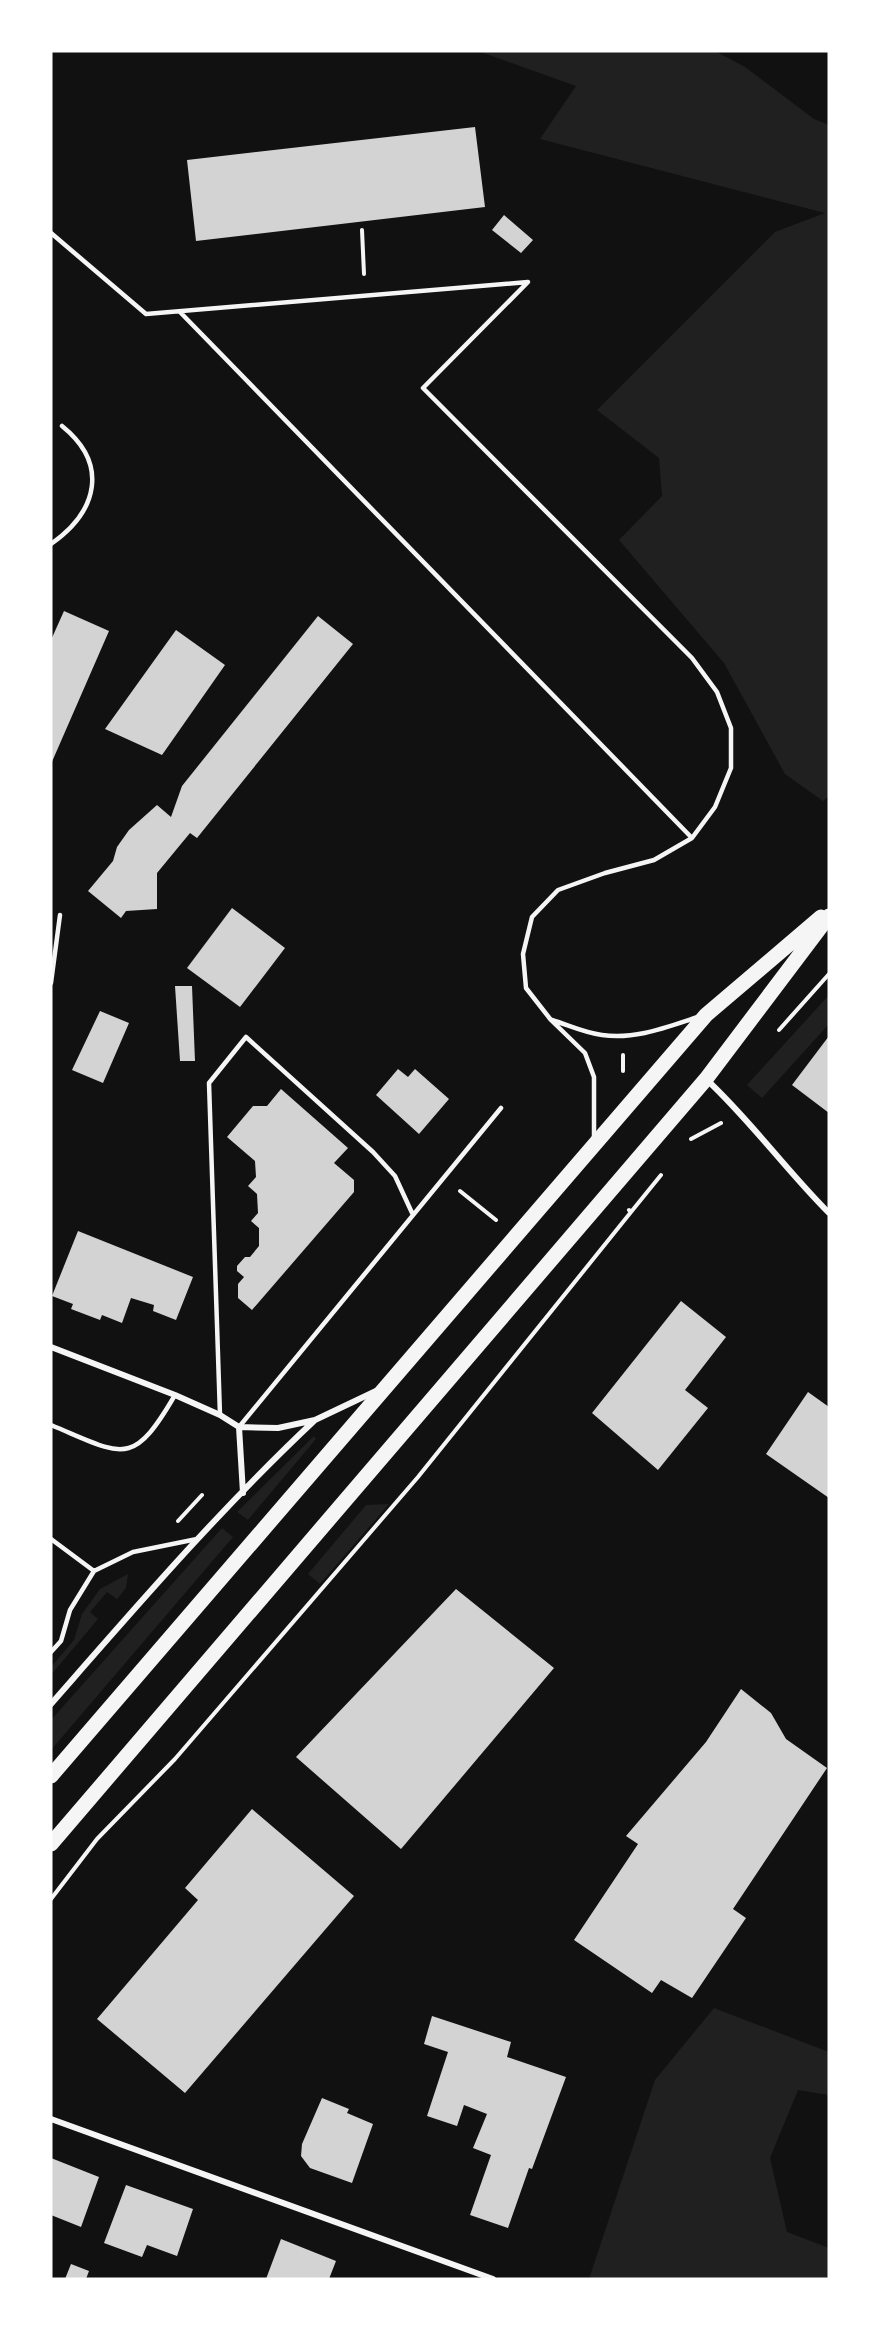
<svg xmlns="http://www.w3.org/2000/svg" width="880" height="2330" viewBox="0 0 880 2330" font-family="'Archivo Narrow',sans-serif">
<rect width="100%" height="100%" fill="#111"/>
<path fill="#202020" d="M478,51H715L745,67L814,119L829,125V796L823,801L785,774L724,663L619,540L662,496L659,458L597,410L775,232L825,213L540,139L576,86Z
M829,995V1024L762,1098L747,1085Z
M314,1436L316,1439L248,1520L237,1512Z
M389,1504L320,1584L308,1574L366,1505Z
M222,1528L233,1537L51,1750V1720Z
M128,1574L126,1588L117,1599L107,1592L90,1612L98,1619L51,1675V1667L74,1640L82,1614L100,1589Z
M714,2008L829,2052V2095L798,2090L770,2158L787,2232L829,2248V2279H589L655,2080Z"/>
<path fill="#d3d3d3" d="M475,127L485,207L196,241L187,160Z
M504,215L533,240L521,253L492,230Z
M64,611L109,631L51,764V640Z
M318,616L353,644L197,838L190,833L157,873V909L126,911L121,918L88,891L113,861L117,847L129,830L157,805L171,817L182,786Z
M176,630L225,665L162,755L105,729Z
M232,908L285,948L240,1007L187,968Z
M175,986H192L195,1061H180Z
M100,1011L129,1023L103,1083L72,1070Z
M829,1036V1113L792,1085Z
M398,1069L408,1077L415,1069L449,1099L419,1134L376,1095Z
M281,1089L348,1148L334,1163L354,1180V1192L252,1310L238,1298V1284L244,1277L237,1271V1266L245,1257H250L259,1246V1228L251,1221L258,1213L257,1194L248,1186L256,1177L255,1161L227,1137L253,1106H267Z
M78,1231L193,1277L176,1320L153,1311L154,1305L131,1298L122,1323L102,1315L100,1320L71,1309L73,1304L52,1296Z
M681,1301L726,1337L685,1390L708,1408L658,1470L592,1413Z
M808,1392L829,1407V1498L766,1454Z
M456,1589L554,1668L401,1849L296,1757Z
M741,1689L771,1713L786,1739L827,1768L733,1909L746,1918L692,1998L661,1980L652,1993L574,1940L638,1844L626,1836L706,1742Z
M252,1809L354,1896L185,2093L97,2019L198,1900L185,1888Z
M432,2016L511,2042L507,2057L566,2077L532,2169L529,2168L508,2228L470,2215L491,2155L473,2148L487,2114L464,2105L457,2126L427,2116L448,2052L424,2044Z
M322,2098L349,2109L347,2113L373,2124L352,2183L310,2168L301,2156L302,2144Z
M51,2158L99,2177L81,2227L51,2215Z
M126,2185L193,2209L177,2256L147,2245L142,2257L104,2243Z
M281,2239L336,2261L329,2279H266Z
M71,2264L89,2271L86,2279H65Z"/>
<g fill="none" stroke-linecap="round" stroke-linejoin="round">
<path stroke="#f5f5f5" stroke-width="4" d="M362,230L364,274
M779,1030L829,974
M623,1055V1071
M691,1139L721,1123
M460,1191L496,1220
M631,1212L661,1175
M178,1521L202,1495
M51,1899L97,1839L175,1759L418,1477L631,1212L629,1210"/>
<path stroke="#f5f5f5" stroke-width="4.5" d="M51,233L146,314L528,282L423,388L692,658L717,692L731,728V768L715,807L692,838L654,860L605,873L558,890L532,917L523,954L526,988L551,1020L585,1053L594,1077V1139
M180,312L692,838
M51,544C98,511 109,464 62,426
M51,983L60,915
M552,1020C568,1025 585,1033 602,1035C635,1040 667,1027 698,1017
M220,1415L209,1083L246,1037L373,1152L395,1176L413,1215
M51,1425C123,1455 132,1469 175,1395
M239,1427L501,1108
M51,1539L94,1571
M51,1652L61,1641L70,1610L94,1571L133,1552L197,1539"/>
<path stroke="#f5f5f5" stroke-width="6" d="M707,1080C751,1121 786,1170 829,1213
M51,1347L175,1395L220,1415L239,1427L278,1428L315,1420L376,1391
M239,1427L243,1493
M51,1704C136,1607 221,1508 315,1420
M51,2119L493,2279"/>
<path stroke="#f5f5f5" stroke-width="15" d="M51,1776L706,1015L821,917
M51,1844L706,1079L829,916"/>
</g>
<rect width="880" height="2330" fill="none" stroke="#ffffff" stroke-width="105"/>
</svg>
